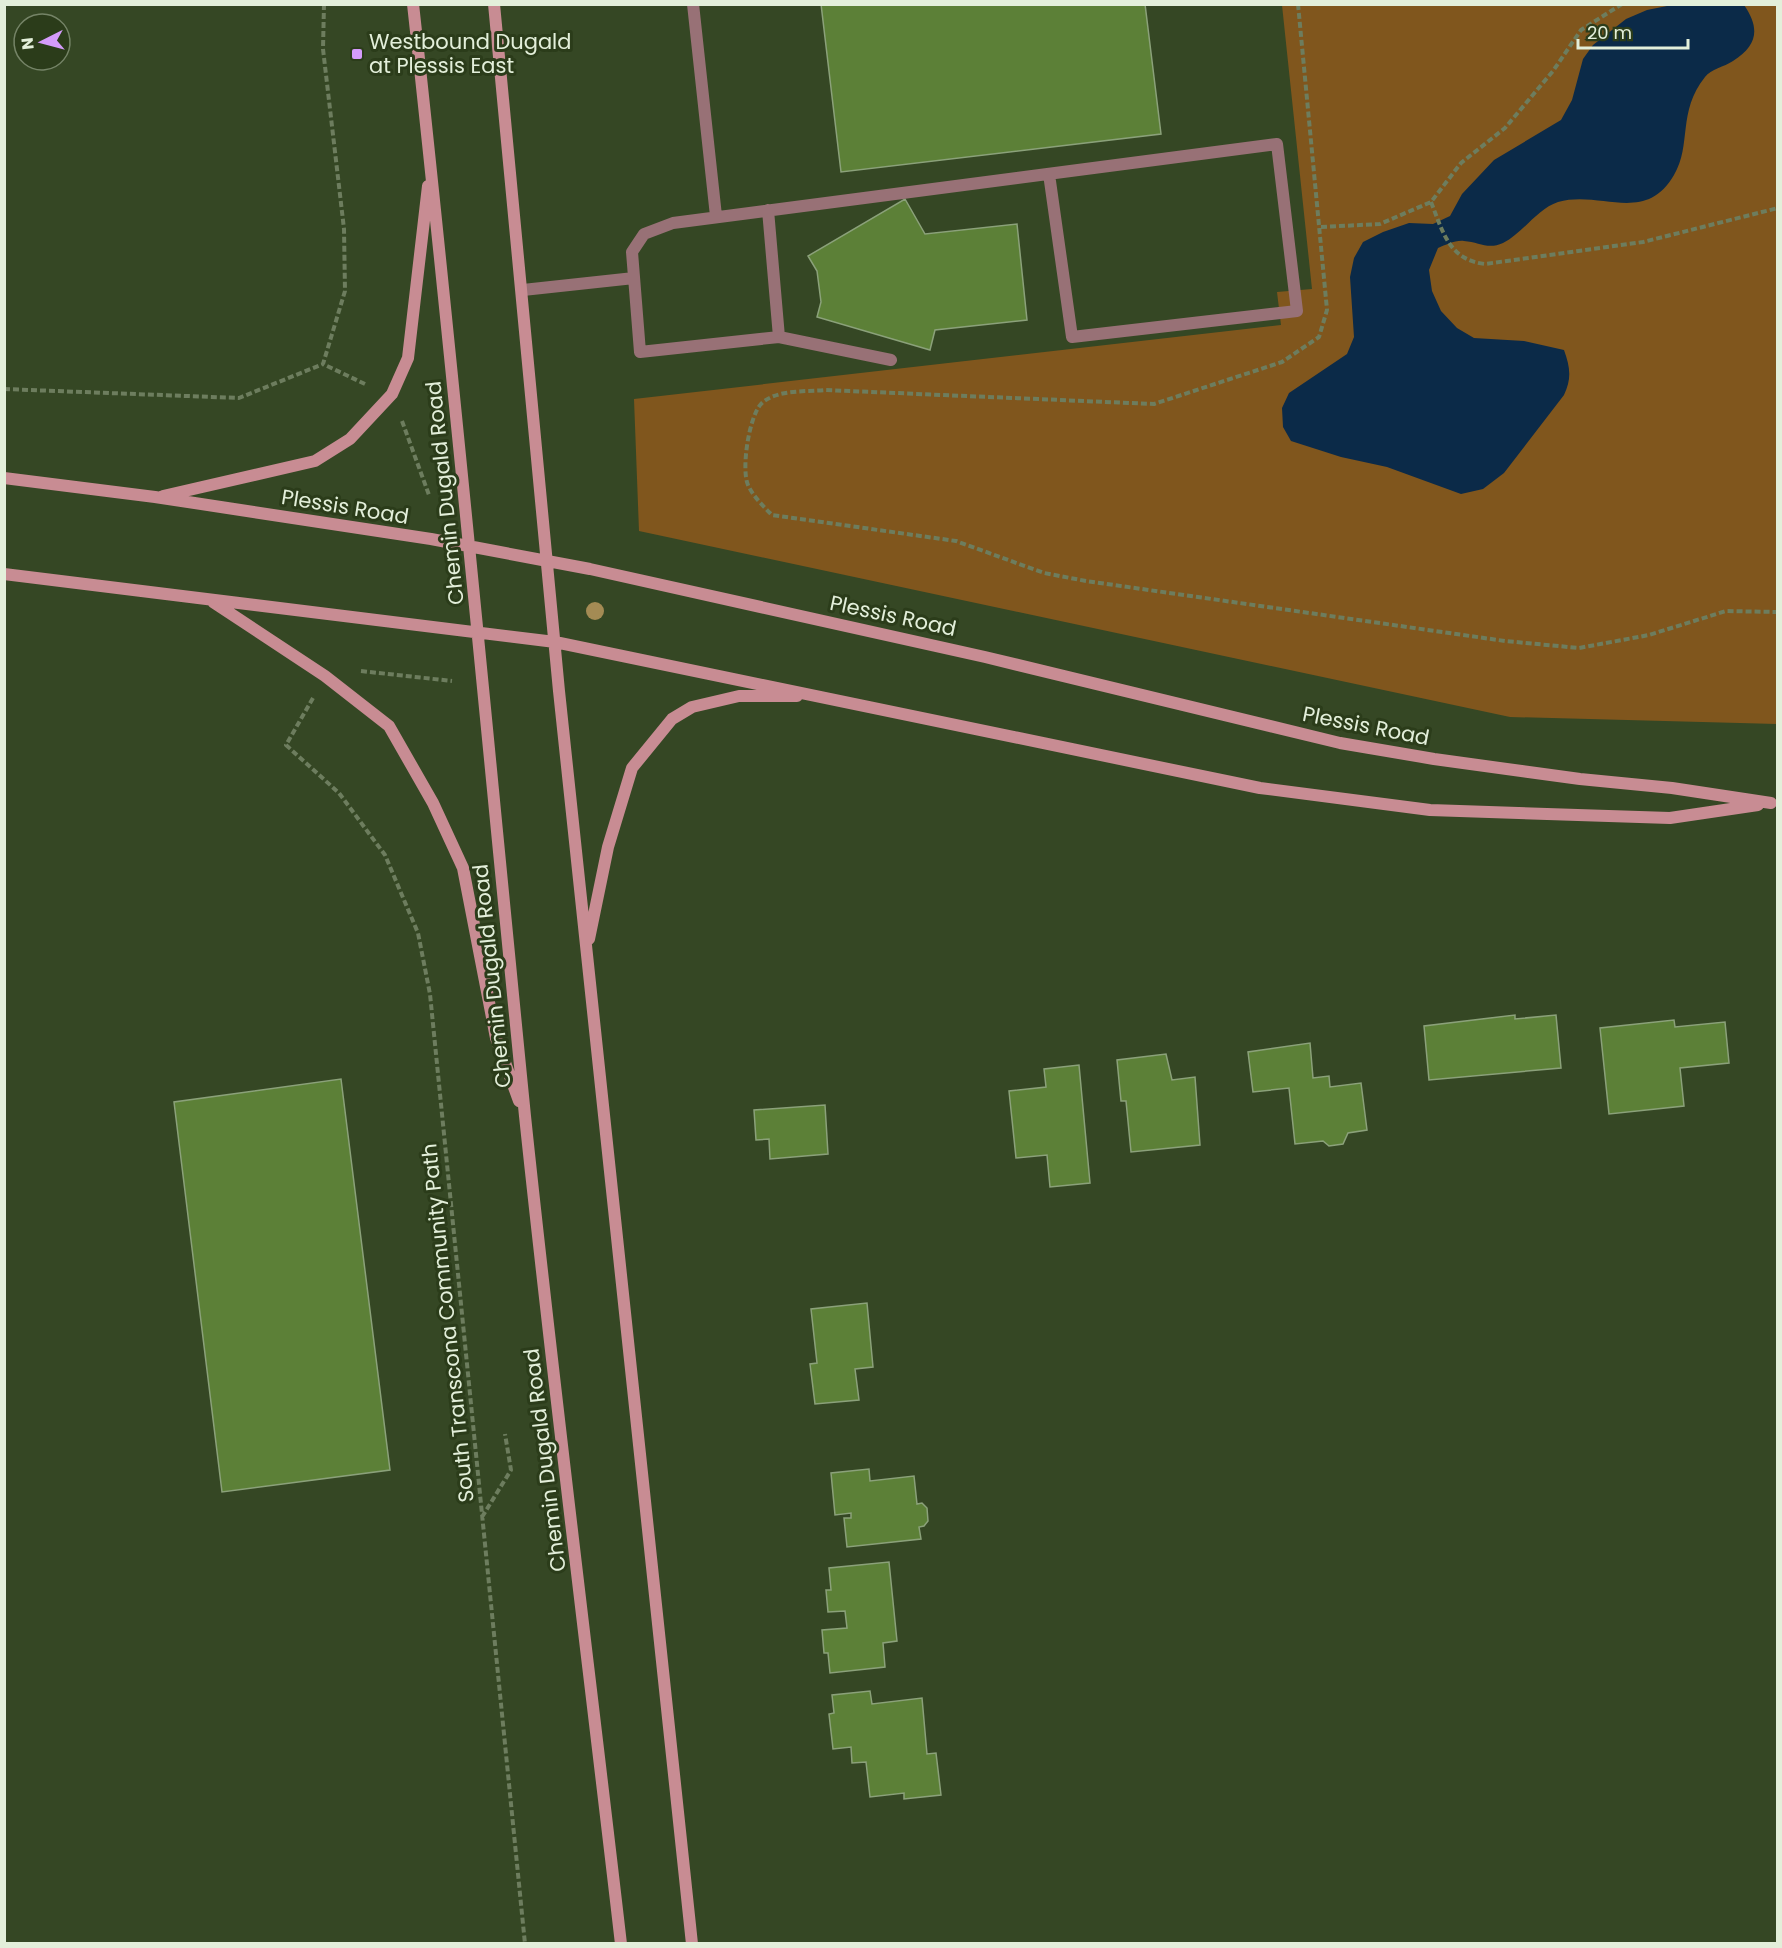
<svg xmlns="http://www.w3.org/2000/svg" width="1782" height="1948" viewBox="0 0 1782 1948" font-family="Poppins,sans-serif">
<rect width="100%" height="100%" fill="#354724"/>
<path fill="#80561d" d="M1282,5H1777V724L1510,717L639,531L634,399L1281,325L1277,292L1312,289Z"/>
<path fill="#0b2a48" d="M1672,5H1744C1760,28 1758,45 1733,61C1724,67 1711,69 1705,77C1677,112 1692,145 1674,175C1645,225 1601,190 1558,202C1537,209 1523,233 1503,243C1488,250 1479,242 1464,241C1455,240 1446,245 1438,248L1429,270L1432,291L1441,311L1457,328L1474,338L1524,341L1564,350C1570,367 1572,378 1564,395L1504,473L1483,489L1461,494L1387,467L1341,457L1291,441L1283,427L1282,408L1289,393L1347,354L1354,337L1350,277L1354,258L1363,242L1383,232L1409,223L1433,224L1450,216L1462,194L1494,160L1561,120L1572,100L1583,59L1593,45L1626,19L1647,10Z"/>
<path fill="#5c8037" stroke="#8ba17a" stroke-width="1.5" d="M821,4H1145L1161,134L841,172Z
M905,199L925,234L1017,224L1027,320L935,330L930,350L817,317L821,302L817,271L808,256Z
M1515,1015V1019L1556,1015L1561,1068L1429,1080L1424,1026Z
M1674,1020L1675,1027L1725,1022L1729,1063L1680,1068L1684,1106L1609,1114L1600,1028Z
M1310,1043L1313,1078L1329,1076L1330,1087L1361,1083L1367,1130L1348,1133L1343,1144L1329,1146L1323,1141L1295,1144L1289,1088L1253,1092L1248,1052Z
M1166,1054L1172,1080L1195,1077L1200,1145L1131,1152L1126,1101H1121L1117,1060Z
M1079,1065L1090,1183L1050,1187L1047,1155L1016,1158L1009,1091L1046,1087L1044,1069Z
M341,1079L390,1470L222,1492L174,1102Z
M825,1105L828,1154L770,1159L769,1139L756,1140L754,1110Z
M867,1303L873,1367L855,1369L859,1400L815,1404L810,1364L817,1363L811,1309Z
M869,1469L870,1481L914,1476L917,1504L922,1503L927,1508L928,1521L924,1526L919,1527L921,1539L847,1547L844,1518H851V1513L835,1515L831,1473Z
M889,1562L897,1641L883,1643L885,1667L830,1673L828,1653H824L822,1630L847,1628L845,1611L828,1612L826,1590H831L829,1568Z
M870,1691L872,1704L922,1698L927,1754L936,1753L941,1795L904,1799V1793L870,1797L866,1762L852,1763L851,1747L833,1749L829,1714L834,1713L832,1695Z"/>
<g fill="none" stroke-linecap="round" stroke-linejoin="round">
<path stroke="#6d7d5e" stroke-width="4" stroke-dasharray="6 3" stroke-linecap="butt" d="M324,4L323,49L344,229L345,291L323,364L367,385
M1298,4L1327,310L1319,337L1282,362L1154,404L825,390C806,392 776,389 761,404C749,417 741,469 748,485C753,496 763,506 772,515L956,541L1044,573L1086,581L1505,641L1579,648L1649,635L1726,611L1778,612
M1431,202C1443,232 1449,260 1485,264L1643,242L1778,208
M1321,227L1380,224L1431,202L1461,163L1505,128L1553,71L1581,30L1622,4
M4,389L239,398L323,364
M402,421L429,495
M361,671L452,681
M313,698L286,745L339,793L385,855L418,933L430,994L525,1944
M482,1517L511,1470L505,1434"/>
<path stroke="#987176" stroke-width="12" d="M693,4L716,216
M768,210L779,337
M523,290L634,278
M891,360L779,337L640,352L632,252L644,234L673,223L1277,144L1297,311L1072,337L1049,174"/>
<path stroke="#c88c93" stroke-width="12" d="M413,4C454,375 488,745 525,1116C554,1392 589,1668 621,1944
M494,4L559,691L692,1944
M4,478L155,497L431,539L590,569L985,657L1340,743L1434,759L1580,779L1672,788L1771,803
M163,496L315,461L350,439L392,394L408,358L428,186
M4,574L555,642L1260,788L1430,810L1670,818L1758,805
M213,602L325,676L389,726L433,803L463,868L496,1038L519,1101
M589,939L608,847L632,768L672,719L692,707L739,696H797"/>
</g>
<circle fill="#a48b54" cx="595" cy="611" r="9"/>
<rect fill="#d59bfb" stroke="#2b3c1a" stroke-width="2" x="351" y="48" width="12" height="12" rx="3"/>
<g text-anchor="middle" stroke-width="6" stroke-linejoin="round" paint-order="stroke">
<g font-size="21" fill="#e3efda" stroke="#2b3c1a" text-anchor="start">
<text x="369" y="49">Westbound Dugald<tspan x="369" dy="24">at Plessis East</tspan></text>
</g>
<g font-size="21" fill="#e3efda" stroke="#2b3c1a">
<text transform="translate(445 493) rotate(-96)" y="7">Chemin Dugald Road</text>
<text transform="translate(345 507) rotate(9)" y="7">Plessis Road</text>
<text transform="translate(893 616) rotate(12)" y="7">Plessis Road</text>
<text transform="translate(1366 726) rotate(11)" y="7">Plessis Road</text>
<text transform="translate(492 976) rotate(-96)" y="7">Chemin Dugald Road</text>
<text transform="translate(448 1323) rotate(-96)" y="7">South Transcona Community Path</text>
<text transform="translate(545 1460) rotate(-97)" y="7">Chemin Dugald Road</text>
</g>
</g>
<rect width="1782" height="1948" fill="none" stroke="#e3efda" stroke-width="12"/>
<g transform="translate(42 42) rotate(264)"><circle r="28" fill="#2b3c1a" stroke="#758467" stroke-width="1.5"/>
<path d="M0-4.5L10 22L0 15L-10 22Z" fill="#d59bfb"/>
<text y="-9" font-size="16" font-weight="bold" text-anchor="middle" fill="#e3efda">N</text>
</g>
<path d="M1578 39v9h110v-9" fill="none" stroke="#e3efda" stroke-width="3"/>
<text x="1587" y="39" font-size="18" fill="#e3efda" stroke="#2b3c1a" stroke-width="4.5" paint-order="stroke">20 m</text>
</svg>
